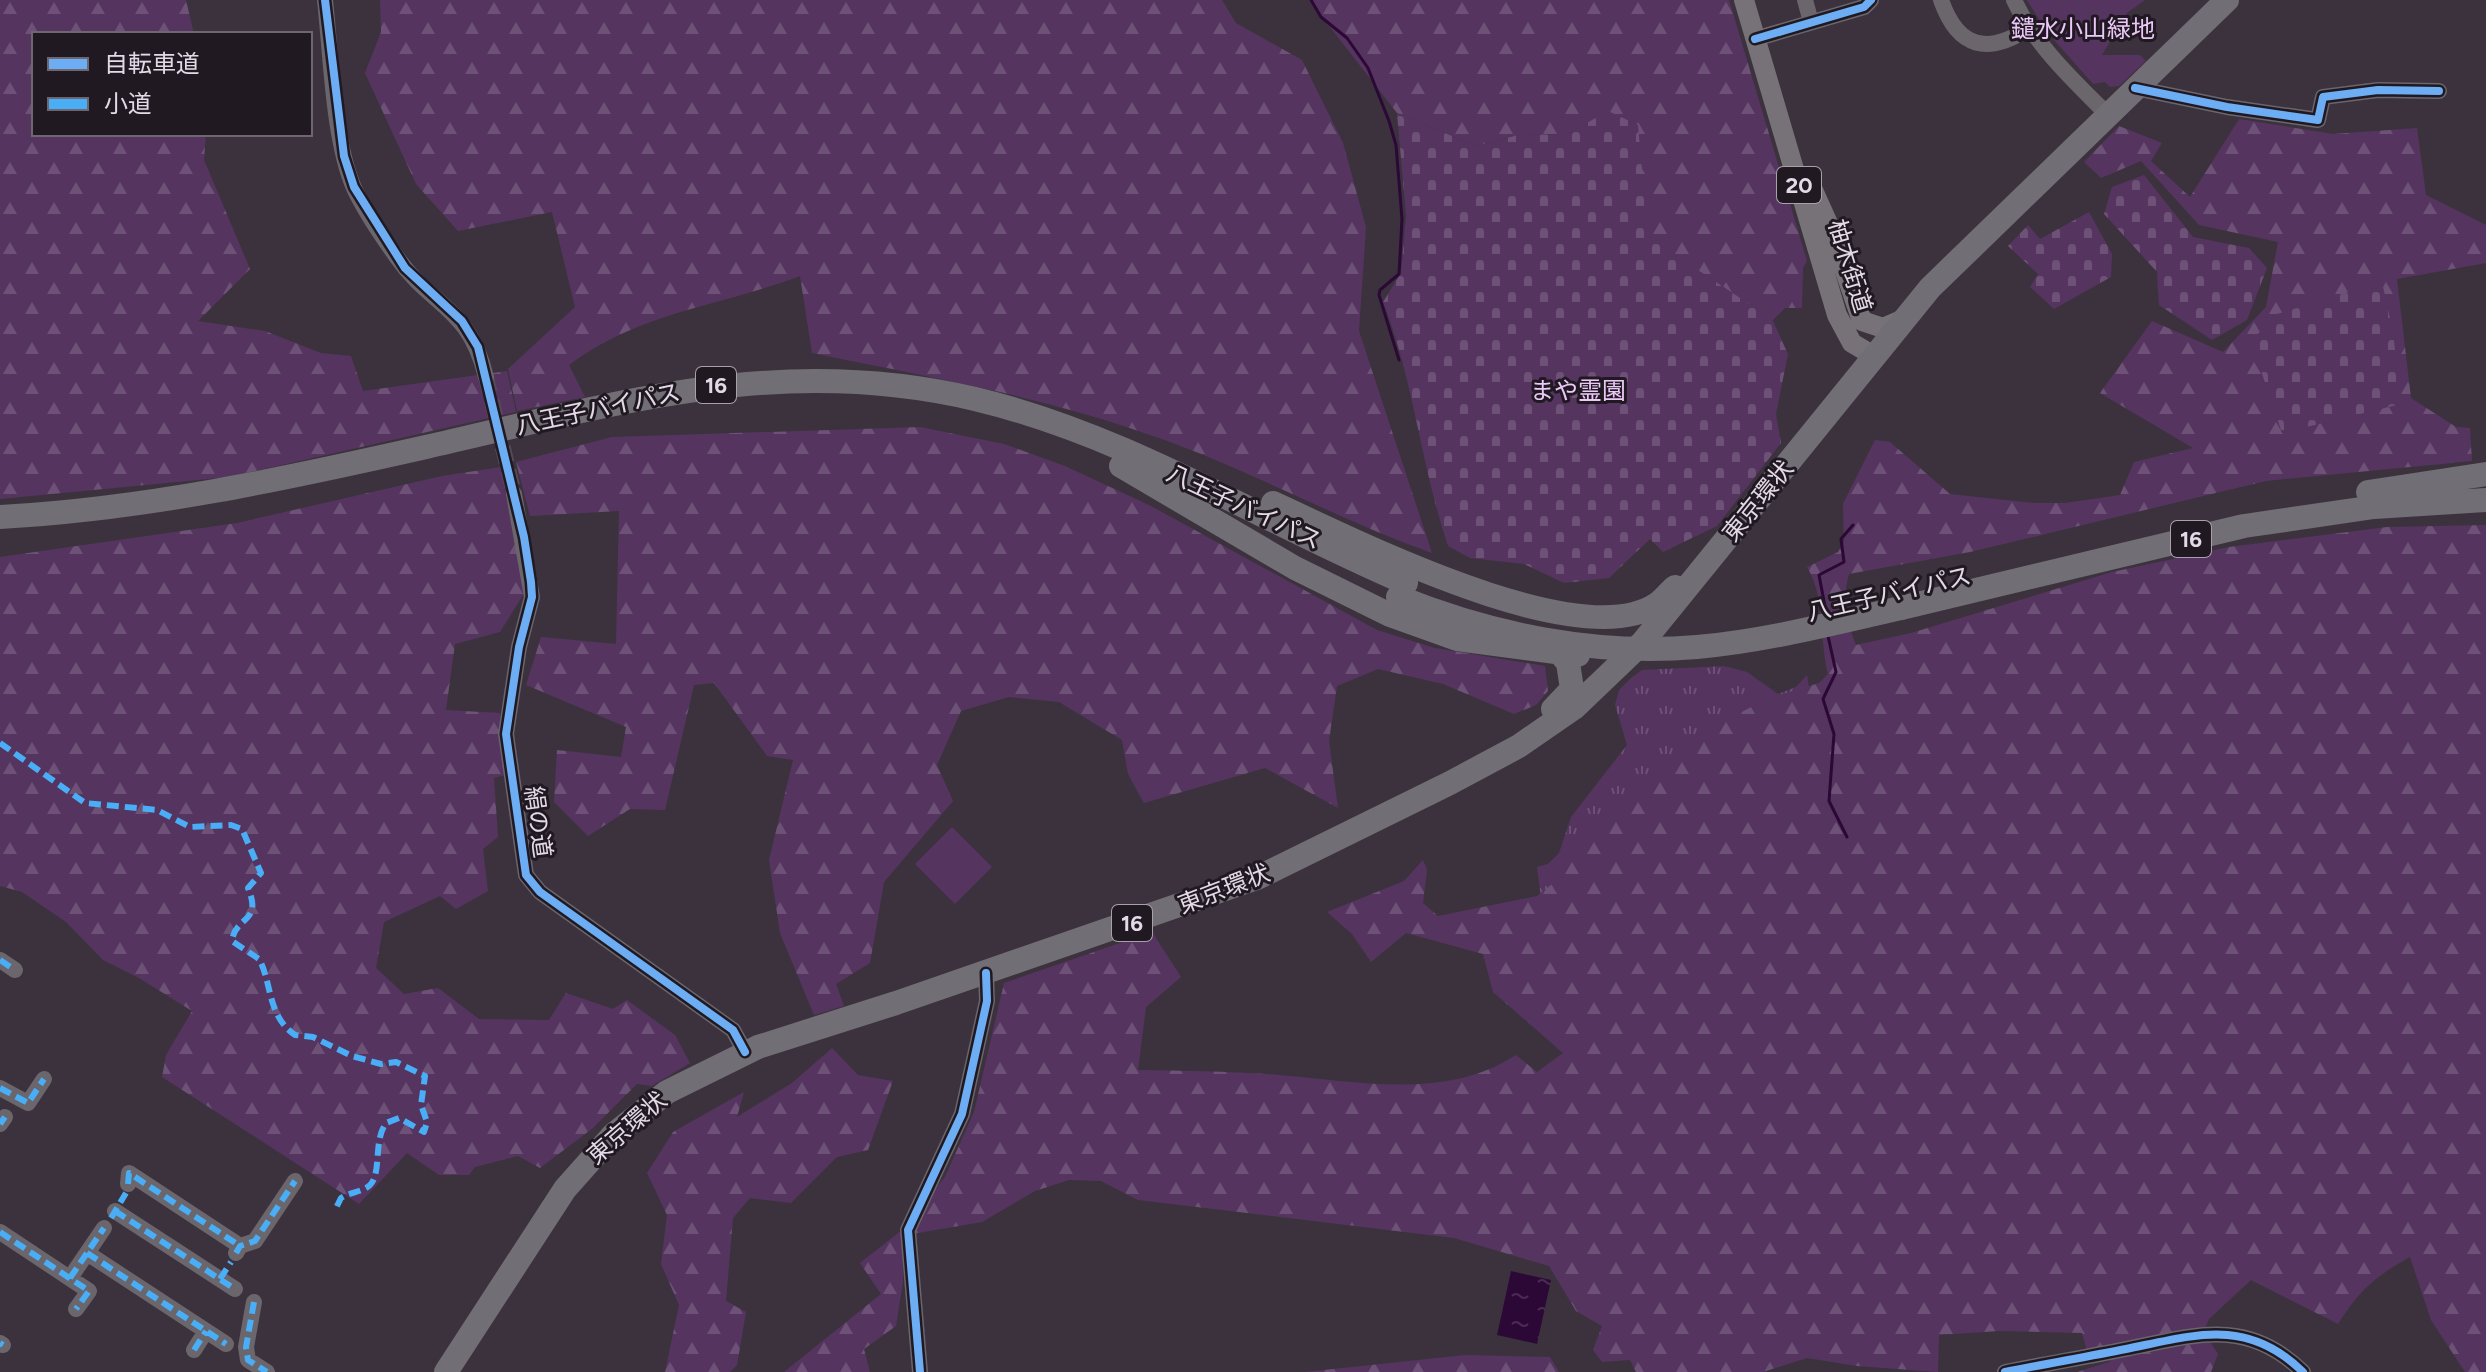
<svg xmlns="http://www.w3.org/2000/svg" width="2486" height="1372" viewBox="0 0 2486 1372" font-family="Figtree,'Noto Sans JP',sans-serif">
<defs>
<pattern id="grass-tufts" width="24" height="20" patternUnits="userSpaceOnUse" patternTransform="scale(2)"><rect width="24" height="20" fill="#553460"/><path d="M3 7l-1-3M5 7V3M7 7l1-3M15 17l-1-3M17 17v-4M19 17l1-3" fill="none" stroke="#6d5177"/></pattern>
<pattern id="forest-firs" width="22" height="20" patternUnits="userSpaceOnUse" patternTransform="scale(2)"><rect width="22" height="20" fill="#553460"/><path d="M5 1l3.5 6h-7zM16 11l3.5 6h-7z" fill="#6d5177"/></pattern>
<pattern id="cemetery-stones" width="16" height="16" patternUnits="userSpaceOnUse" patternTransform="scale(2)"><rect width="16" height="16" fill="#553460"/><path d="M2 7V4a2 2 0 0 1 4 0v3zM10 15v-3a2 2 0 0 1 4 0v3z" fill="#6d5177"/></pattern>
<pattern id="water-ripples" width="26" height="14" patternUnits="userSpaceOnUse" patternTransform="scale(2)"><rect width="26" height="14" fill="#2c0837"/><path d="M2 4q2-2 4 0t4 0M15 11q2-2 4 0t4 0" fill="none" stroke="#4a2b54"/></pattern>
</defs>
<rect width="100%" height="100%" fill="#3b323e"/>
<path fill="url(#grass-tufts)" d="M1724,666L1747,672L1778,694L1796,687L1807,675L1815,731L1546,937L1537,867L1548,864L1559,853L1571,817L1627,745L1615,705L1619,690L1631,678L1642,670Z"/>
<path fill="url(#forest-firs)" d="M0,0H186L194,34H34V134H206L204,160L250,269L198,321L265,331L321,353L351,356L363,391L507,371L516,412L228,477L0,499Z
M380,0H1222L1236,23L1302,60L1343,143L1366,227L1359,331L1432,553C1339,520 1252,471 1159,438C1046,397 929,377 812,353L800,276C721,306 639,312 569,365L585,397L517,411L508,369L575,307L552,212L458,231L416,184L365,73L381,32Z
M1309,0H1729L1807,261L1803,268L1802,308H1785L1773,320L1647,237L1637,125L1608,112L1567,134L1518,135L1476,146L1397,113Z
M2239,119L2333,134L2417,128L2426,195L2486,225V263L2397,279L2411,398L2456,427L2470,428L2472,461L2266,481L1970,552L1849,574C1842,597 1847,623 1856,645L1911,633L2112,572L2229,547L2387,527L2486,525V1372H2465L2431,1320L2410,1257C2374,1277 2360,1290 2338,1324L2251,1280L2209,1319L2205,1328L2087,1351L2082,1333L1999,1331L1939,1335L1938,1372L1857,1366L1807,1358L1763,1372H1636L1630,1360L1602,1362L1593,1350L1602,1326L1576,1311L1549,1266L1454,1238L1138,1200L1101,1181L1069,1180L1035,1191L982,1222L912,1234L924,1203L945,1177L974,1112L1004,983L1152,932L1181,977L1146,1007L1138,1070C1184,1071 1231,1071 1278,1075C1356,1081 1446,1101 1516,1055L1537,1072L1563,1053L1493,992L1483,954L1406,933L1371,962L1352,934L1327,912L1404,881L1423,860L1427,870L1423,903L1438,916L1537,896L1556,881L1573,850L1728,719L1767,699L1819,683L1828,674C1819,639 1826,598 1807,567L1838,552L1844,542L1843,504L1875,440L1890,442L1950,494L2033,503H2065L2120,495L2134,462L2193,448L2100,393L2152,321L2223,352L2266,307L2278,242L2199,225L2141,161L2101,178L2084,162L2119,126L2162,143L2151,161L2190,197Z
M920,427L1004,444L1065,466L1151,506L1377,630L1435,648L1545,666L1548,691L1536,705L1514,714L1443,684L1378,669L1337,686L1329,741L1338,808L1265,768L1144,803L1128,774L1122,740L1059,702L1009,697L961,711L937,765L953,801L884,882L870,963L836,984L844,1006L814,1015L780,933L769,860L793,760L767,756L714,683L694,685L665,810L630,809L588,836L554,802L557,750L621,757L626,727L526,685L541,637L616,644L619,511L530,516L516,462L612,437Z
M501,467L520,541L525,592L500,632L455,644L446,710L500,713L505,775L494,778L498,837L483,849L488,891L456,909L440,896L384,922L376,968L404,994L438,988L479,1019L549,1020L566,993L613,1009L627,1000L675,1035L690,1063L652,1086L637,1084L593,1128L540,1168L518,1156L475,1167L469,1175H439L407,1153L359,1204L162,1077L166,1055L192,1011L139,978L103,960L66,922L22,892L0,886V557L237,523L442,476Z
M832,1048L858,1075L893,1081L868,1150L837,1157L791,1203L750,1198L733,1218L726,1301L746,1312L737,1365L730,1372H665L679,1305L661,1264L667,1215L647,1173L673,1132L744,1092L737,1117L792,1083Z
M902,1230L903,1281L896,1326L864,1349L870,1372H784L881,1294L860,1263Z
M2207,1337L2218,1354L2211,1372H2077L2109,1362L2113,1356Z
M1465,1355L1550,1357L1559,1372H1305Z"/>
<path fill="url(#cemetery-stones)" d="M1608,111L1638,125L1648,237L1772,319L1788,354L1776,414L1781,443L1717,526L1663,552L1650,539L1609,578L1564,583L1524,564L1470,558L1448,546C1421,466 1414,381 1383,302L1401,273L1406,216L1397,113L1476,146L1518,135L1567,134Z
M2144,175L2193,237L2249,248L2267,268L2247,320L2212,340L2159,305L2157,272L2104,214L2112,187Z
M2089,212L2112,254L2111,277L2054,309L2030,287L2038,274L2008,246L2028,225L2040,239Z
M2382,282L2393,332L2401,404L2282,433L2251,341L2277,314Z"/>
<path fill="#553460" d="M2027,0H2145L2127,13L2102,55H2140L2146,61L2119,86L2110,87L2105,82L2093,84L2047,32Z
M952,827L992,867L955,904L915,864Z"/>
<path fill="url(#water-ripples)" d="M1511,1271L1551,1280L1537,1344L1497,1335Z"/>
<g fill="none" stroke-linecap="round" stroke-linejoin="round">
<path stroke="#2c0837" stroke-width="3" d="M1311,0L1321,17L1347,38L1368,68L1389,121L1396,145L1402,219L1399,274L1380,290L1379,295L1399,360
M1827,617L1819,575L1844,562L1841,539L1853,525
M1828,636L1836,672L1823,699L1834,734L1829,801L1847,837"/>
<path stroke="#544b57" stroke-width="16" stroke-dasharray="16 8" stroke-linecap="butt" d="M486,377L514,494"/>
<path stroke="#6a666c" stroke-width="16" d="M325,0C331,54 333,140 354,188C365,212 381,235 396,256C432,308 469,306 486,377
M1805,0L1811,22
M1941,0C1958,49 1988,55 2029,28
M2014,0C2035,45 2073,80 2108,115
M1755,39L1864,7L1871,0
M2135,88L2227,107L2318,120L2323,97L2378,90L2439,91
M514,494L532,597L519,647L506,734L526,875L540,892L733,1030L745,1052
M0,960L15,970
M0,1088L28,1103L44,1079
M0,1124L5,1117
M128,1184L129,1173L240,1246
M115,1211L235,1289
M0,1232L89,1291L76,1309
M87,1253L226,1344
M236,1253L240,1246L255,1241L295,1181
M70,1278L104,1228
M254,1302L246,1347L248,1360L267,1372
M0,1343L3,1345
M194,1350L206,1331
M920,1372L908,1230L962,1114L987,1001L986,973
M2005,1372C2045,1364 2086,1357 2126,1349C2195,1335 2247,1317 2303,1372"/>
<path stroke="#767277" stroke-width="20" d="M1744,0L1837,315L1852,343L1874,356
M1813,190L1831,230L1862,321L1883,328L1904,319"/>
<path stroke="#726e75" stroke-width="24" d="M1121,466L1295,568L1390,615L1457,639L1578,655
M2368,492L2486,474
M1273,503C1350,538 1579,656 1657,604C1663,600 1669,592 1675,587
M0,517C146,509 284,479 426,447C615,404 780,353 975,399C1127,435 1263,522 1406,583
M1901,608L2244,526L2374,507L2486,500
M1553,709L1572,689L1568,663L1560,653
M446,1372L565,1189L613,1135L667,1092L758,1047L896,1003L1257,878L1450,783L1519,746L1574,708L1642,643L1930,288L2227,0"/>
<path stroke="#726e75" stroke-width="24" d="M1398,597C1492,635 1596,656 1697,647C1766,641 1834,623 1901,608"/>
<path stroke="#49aef6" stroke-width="6" stroke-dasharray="12 6" stroke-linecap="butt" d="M0,743L85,803L157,810L190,827L231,825L242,829L261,873L248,888C263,923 235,916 232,941L259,959C272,982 267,1016 295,1035L313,1037L352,1056L381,1064L396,1062L425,1076L421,1105L427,1122L424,1132L399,1118L386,1123C373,1141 382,1173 370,1185C363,1192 350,1192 341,1198L336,1208
M0,960L15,970
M0,1088L28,1103L44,1079
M0,1124L5,1117
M128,1184L129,1173L240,1246
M115,1211L235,1289
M111,1218L126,1193
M0,1232L89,1291L76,1309
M87,1253L226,1344
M236,1253L240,1246L255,1241L295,1181
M70,1278L104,1228
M220,1279L231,1262
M254,1302L246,1347L248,1360L267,1372
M0,1343L3,1345
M194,1350L206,1331"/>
<g stroke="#201922" stroke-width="13">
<path id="cycleway" d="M325,0L344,156L354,187L405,268L462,321L478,347L524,537L531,582L532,597L519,647L506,734L526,875L540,892L733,1030L745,1052
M1755,39L1864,7L1871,0
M2135,88L2227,107L2318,120L2323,97L2378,90L2439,91
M920,1372L908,1230L962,1114L987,1001L986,973
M2005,1372C2045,1364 2086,1357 2126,1349C2195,1335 2247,1317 2303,1372"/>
</g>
<use href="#cycleway" stroke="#6dadf4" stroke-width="8"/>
</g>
<g text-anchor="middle" stroke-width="6" stroke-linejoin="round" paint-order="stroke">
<g fill="#201922" stroke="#a9a0ac" stroke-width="2">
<rect x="1777" y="167" width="44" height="36" rx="6"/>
<rect x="696" y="367" width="40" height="36" rx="6"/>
<rect x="2171" y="521" width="40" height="36" rx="6"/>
<rect x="1112" y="905" width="40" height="36" rx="6"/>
</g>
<g font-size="22" font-weight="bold" fill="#e4dae7">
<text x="1799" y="193">20</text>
<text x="716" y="393">16</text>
<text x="2191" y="547">16</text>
<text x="1132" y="931">16</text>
</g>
<g font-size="24" fill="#ecc8f8" stroke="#201922">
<text x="2083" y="37">鑓水小山緑地</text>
<text x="1578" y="399">まや霊園</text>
</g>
<g font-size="24" fill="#e4dae7" stroke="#201922">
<text transform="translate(1850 266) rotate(73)" y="8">柚木街道</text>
<text transform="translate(598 409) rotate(-12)" y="8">八王子バイパス</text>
<text transform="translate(1758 501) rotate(-51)" y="8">東京環状</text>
<text transform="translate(1244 507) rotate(25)" y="8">八王子バイパス</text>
<text transform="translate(1889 594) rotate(-13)" y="8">八王子バイパス</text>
<text transform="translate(538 822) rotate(82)" y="8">絹の道</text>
<text transform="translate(1224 889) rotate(-21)" y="8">東京環状</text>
<text transform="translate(627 1128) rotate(-41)" y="8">東京環状</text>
</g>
</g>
<rect x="32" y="32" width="280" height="104" fill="#201922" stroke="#6e6671" stroke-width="2"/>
<rect x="48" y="58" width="40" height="12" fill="#6dadf4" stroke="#6e6671" stroke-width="2"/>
<text x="104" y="72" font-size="24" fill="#e4dae7">自転車道</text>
<rect x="48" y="98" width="40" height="12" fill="#49aef6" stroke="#6e6671" stroke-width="2"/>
<text x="104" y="112" font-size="24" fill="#e4dae7">小道</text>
</svg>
